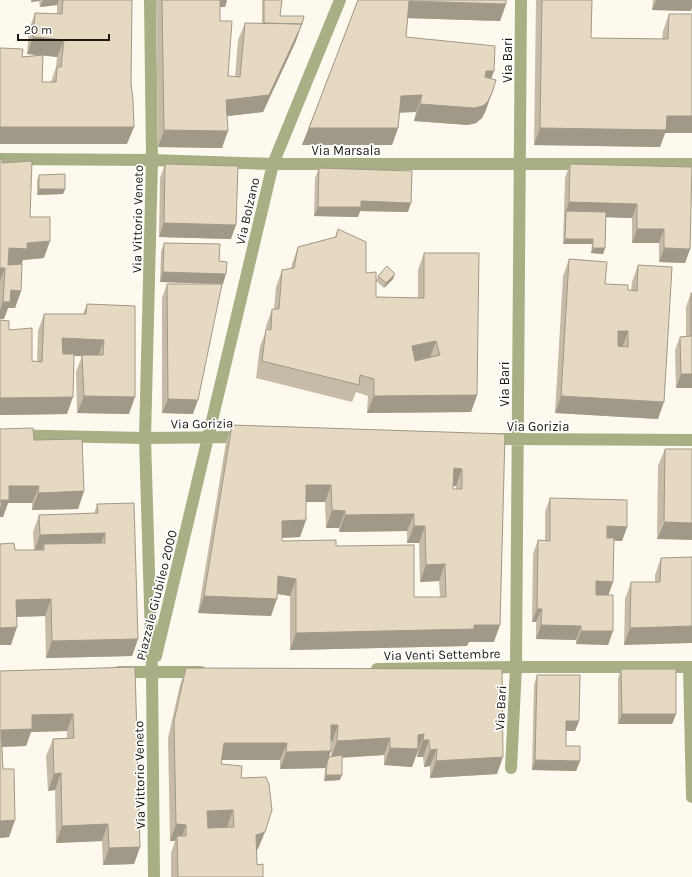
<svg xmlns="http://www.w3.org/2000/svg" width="692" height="877" viewBox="0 0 692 877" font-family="Karla,sans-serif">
<rect width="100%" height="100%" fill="#fef9ef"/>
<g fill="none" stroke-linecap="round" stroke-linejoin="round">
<path stroke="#a8af85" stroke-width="12" d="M150,0L152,160L145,438L152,672L154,877
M0,159L152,160L273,164H692
M0,435L145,438L243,437
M489,439L692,440
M156,656L273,164L340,0
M689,667L692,797
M377,669L516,667H692
M119,672H201
M511,768L516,667L521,0"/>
</g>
<path fill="#c5bba6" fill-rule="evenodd" d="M31,0H132L127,144H0V48L22,57L41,55L27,54L29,30L35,13L57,14V5L40,7L39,1L31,2ZM43,55L57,57L56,67L51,82H42Z
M156,0H227L225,7H220V21L228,76L235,77L238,40L245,23H262V0H282L280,16L296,41L263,112L227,116L222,148L158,147Z
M358,0L506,4L500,21L408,18L406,37L494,71L491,79L486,110L482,118L476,123L468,125L414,121L416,112H400L398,128L392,145H302Z
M536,0H592L591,38L662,39L663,31L669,14L665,133L660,147L534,145Z
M652,0H692L691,11L652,10L653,0Z
M0,159L30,217L44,258L23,260L21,264V291L15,308H8L4,319H0Z
M165,164L231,239L159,237L160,178Z
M570,164L692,167L690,249L685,263L659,262V243H632V218L606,217L605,248L603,254L591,253L592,244H563L565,178Z
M319,168L408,212L360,211L358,217L314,216L315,178Z
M39,175L65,189L63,194L37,195V180Z
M338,229L366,273L376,280L378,276L393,279L384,288L376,281V297L418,298V270L424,253L477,395L471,412L367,413L368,396L356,392L352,402L256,378L260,346L266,331V326L272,309H274L276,287L282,270L291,269L292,264L298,247L335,237Z
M164,243L219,261L223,284L160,282L161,252Z
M569,259L605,284L628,290L631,291L632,282L638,265L658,419L555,413L563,276Z
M167,284L193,414L162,413V298Z
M691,293H692V388H676L675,350L680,337L686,336V307Z
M87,304L135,306L129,414L77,413L76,372L82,356H74L67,414L0,415V320L9,330L32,361L37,362L38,331L44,314H83Z
M232,425L505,434L494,642H469L467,646L290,650V596L277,594L271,616L198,613L226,442ZM453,486H456V489H453ZM306,502H325L326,528H339V532L407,531V543H419L420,582L439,581L440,597H414L336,546L282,541V538L300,537L306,520Z
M0,429L34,440L84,491L78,509L32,510V503H8L3,517H0Z
M665,449H692L657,539L658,466Z
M550,498L627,527L622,541L614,540L613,582L608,595L613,631L608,645L576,644V640L536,639V622H532L533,554L538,540H545V512Z
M97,504L138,639L132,656L46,658L45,616L17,617L11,645H0V544L15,550H34L33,532L39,515L94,514Z
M692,557L624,645L625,599L631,582H655V575L661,558Z
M135,667L140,847L134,864L103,865L102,841L56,843L55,790L48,791L46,756L53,739L67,738V731L31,732L26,746L2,747L3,769L15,820L9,837L0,838V671Z
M186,668L502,669L497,774L430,778V766L424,767L423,757H417L418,751L412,767L384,765V755L342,758L340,780L324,781L325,768L280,769V760H221V764L241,778L258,849L256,850L257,865L263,877H171V853L175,841H170L168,738L180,685ZM331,742H332L331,756L329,757Z
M621,669L676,714L672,724H618V679Z
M537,675L579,721L575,731H566V746L580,761L576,771L532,770L534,685Z"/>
<path fill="#a09987" d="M32,0H40L39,1L31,2Z
M43,0H59L57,5L40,7Z
M217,0H227L225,7H214Z
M656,0H692V7L691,11L652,10Z
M409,1L506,4L500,21L403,18Z
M302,24L296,41L263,112L220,117L226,100Z
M33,37L64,40L57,57L27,54Z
M486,71H494L488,88H480Z
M492,93L486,110L482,118L476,123L468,125L414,121L420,104Z
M422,95L416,112L395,113L401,96Z
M667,116H692V133H665L660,147L534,145L540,128Z
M0,127H134L127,144H0Z
M309,128H398L392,145H302Z
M164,130L228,131L222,148L158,147Z
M39,189H65L63,194L37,195Z
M361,201L411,203L408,212L360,211L358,217L314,216L318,207Z
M569,202L637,204L632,218L566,216V211Z
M164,223L236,225L231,239L159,237Z
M637,229H664L659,243H632Z
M565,239H593L592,244H563Z
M50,241L44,258L23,260L21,266L3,265L9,248L27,243Z
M593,248H605L603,254L591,253Z
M664,248L690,249L685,263L659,262Z
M0,268H5L0,281Z
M163,272L226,274L223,284L160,282Z
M395,274L393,279L384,288L386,283Z
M11,290L21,291L15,308H8L4,319H0V310L3,302Z
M618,331H628L622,348H612Z
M62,338L104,340L98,357L56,355Z
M436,341L430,358L406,363L412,346Z
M681,374H692V388H676Z
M477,395L471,412L367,413L374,396Z
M84,396L135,397L129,414L77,413Z
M561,396L664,402L658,419L555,413Z
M73,397L67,414L0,415V398Z
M168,399L198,400L193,414L162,413Z
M454,468L462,469L456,486L448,485Z
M306,485H331L325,502H300Z
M9,486H39L32,503H8L3,517H0V504Z
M84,491L78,509L32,510L38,493Z
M332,510L345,511L339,528H326Z
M414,514L407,531L339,532L345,515Z
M306,520L300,537L275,538L282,521Z
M664,522L692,523V540L657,539Z
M414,526H425L419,543H407Z
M607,526L627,527L622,541L602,540Z
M105,533L99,550H44V544L41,552H34L40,535Z
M445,564L439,581L420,582L426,565Z
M278,576L296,579L290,596L272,593Z
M596,581L613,582L608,596L591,595Z
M204,596L277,599L271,616L198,613Z
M51,599L45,616L10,617L16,600Z
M537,609H542L536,622H532Z
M474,625H500L494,642H469L467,646L290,650L296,633Z
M541,625L581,626L576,640L536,639Z
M692,626V643L624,645L630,628Z
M17,627L11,645H0V628Z
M581,631H613L608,645L576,644Z
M138,639L132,656L46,658L52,641Z
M73,714L67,731L31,732L26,746L0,747L1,730L32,715Z
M622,714H676L672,724H618Z
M566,721H579L575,731H563Z
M331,725H338L332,742H325Z
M424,734L412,767L384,765L390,748L418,735Z
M390,738L384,755L331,758L337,741Z
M423,740H429L423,757H417Z
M224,743H287L280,760H217Z
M437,749L430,766L424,767L430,750Z
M331,751L325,768L280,769L286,752Z
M503,757L497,774L430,778L436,761Z
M535,760L580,761L576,771L532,770Z
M61,773L55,790L48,791L54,774Z
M326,775H342L340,780L324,781Z
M233,810L227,827L200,829L207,811Z
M15,820L9,837L0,838V821Z
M108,824L102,841L56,843L62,826Z
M176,824L186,825L180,842L177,836L175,841H170Z
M265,832L258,849L249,852L256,835Z
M140,847L134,864L103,865L109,848Z"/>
<path fill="#e5dac1" stroke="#a09987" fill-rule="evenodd" d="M63,0H132L131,83L133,100L134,127H0V48L23,49L22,57L43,55L42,82H56L57,67H61L64,40L33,37L35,13L62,14Z
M162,0H220V21H232L228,76L240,77L245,23L302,24L269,95L226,100L228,131L164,130Z
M264,0H282L280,16H304L302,24L264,23Z
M358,0H506V4L409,1L406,37L495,46L494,71H486L485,77L496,80L492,93L488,101L483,106L474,108L420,104L422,95L401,96L398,128H309Z
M542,0H592L591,38L668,39L669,14H692V116H667L666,130L540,128Z
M0,159H2V163L32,161L30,217H50V241L27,243V249L9,248L8,265L22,264L21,291L11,290L10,302H3L5,268H0Z
M165,164L238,166L236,225L164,223Z
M570,164L692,167L690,249L664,248V229H637V204L569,202Z
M319,168L412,171L411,203L361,201V207H318Z
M65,174V189H39V175Z
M566,211L606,212L605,248H593V239H565Z
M338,229L366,242V273L376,272V297L424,298V253H479L477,395L374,396V379L360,375L359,385L262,361L266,329L271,330L272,309H279L282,270L294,268L298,247L336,237ZM436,341L440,355L415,361L412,346Z
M164,243L220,244L219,261L227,262L226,274L163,272Z
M569,259L607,262L605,284L628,285V290L637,291L638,265L672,267L664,402L561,396ZM618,331H628V347L618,346Z
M387,266L395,274L386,283L378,276Z
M167,284H222L198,400L168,399Z
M691,293H692V374H681L680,337L691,336Z
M87,304L135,306V397L84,396L82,355H103L104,340L62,338L63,354H74L73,397L0,398V320L9,321V330L32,328V361L42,362L44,314H86Z
M232,425L505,434L500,625H474V629L296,633V579L278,576L277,599L204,596ZM454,468L462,469V489H453ZM306,485H331L332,510L345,511V515L414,514V526H425L426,565L445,564L446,597H414V545L336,546V540L282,541V521L306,520Z
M33,428L34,440L82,439L84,491L38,493L39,486H9V500H1L2,507H0V429Z
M665,449H692V523L664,522Z
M550,498L627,500V527L607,526V538H614L613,582L596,581V595H613V631H581V626L541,625L542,609H537L538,540L550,541Z
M134,503L138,639L52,641L51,599L16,600L17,627L0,628V544L14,543L15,550H44V544L105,543V533L40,535L39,515L98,513L97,504Z
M692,557V626L630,628L631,582H660L661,558Z
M135,667L140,847L109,848L108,824L62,826L61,773L54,774L53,739L74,738L73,714L32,715V729L1,730L3,769H14L15,820L0,821V671Z
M186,668L502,669L503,757L436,761L437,749L430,750L429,740H423L424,734L418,735V749L390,748V738L337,741L338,725H331V751L286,752L287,743H224L221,764L242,766L241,778L266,777L269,784L272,810L265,832L256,835L257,865L263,864V877H178L177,836H186V825L176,824L174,721ZM233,810L234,827L208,828L207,811Z
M621,669H676V714H622Z
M537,675H580L579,721H566V746H580V761L535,760Z
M342,755V775H326L327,763L329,757Z"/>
<g text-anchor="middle" stroke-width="3.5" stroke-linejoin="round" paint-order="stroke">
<g font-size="13" fill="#1d1910" stroke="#fff">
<text transform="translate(507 60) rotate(-90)" y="5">Via Bari</text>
<text x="346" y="155">Via Marsala</text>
<text transform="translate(247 211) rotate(-77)" y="5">Via Bolzano</text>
<text transform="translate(137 219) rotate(-89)" y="5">Via Vittorio Veneto</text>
<text transform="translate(504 384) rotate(-90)" y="5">Via Bari</text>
<text transform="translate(202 423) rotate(-1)" y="5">Via Gorizia</text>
<text x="538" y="431">Via Gorizia</text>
<text transform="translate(156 595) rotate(-76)" y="5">Piazzale Giubileo 2000</text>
<text transform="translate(442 654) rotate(-1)" y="5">Via Venti Settembre</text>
<text transform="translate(500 708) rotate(-87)" y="5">Via Bari</text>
<text transform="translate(139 775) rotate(-91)" y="5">Via Vittorio Veneto</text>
</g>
</g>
<path d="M18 34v6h91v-6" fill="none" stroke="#1d1910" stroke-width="2"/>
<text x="24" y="34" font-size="12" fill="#1d1910" stroke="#ffffff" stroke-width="3" paint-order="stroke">20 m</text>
</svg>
